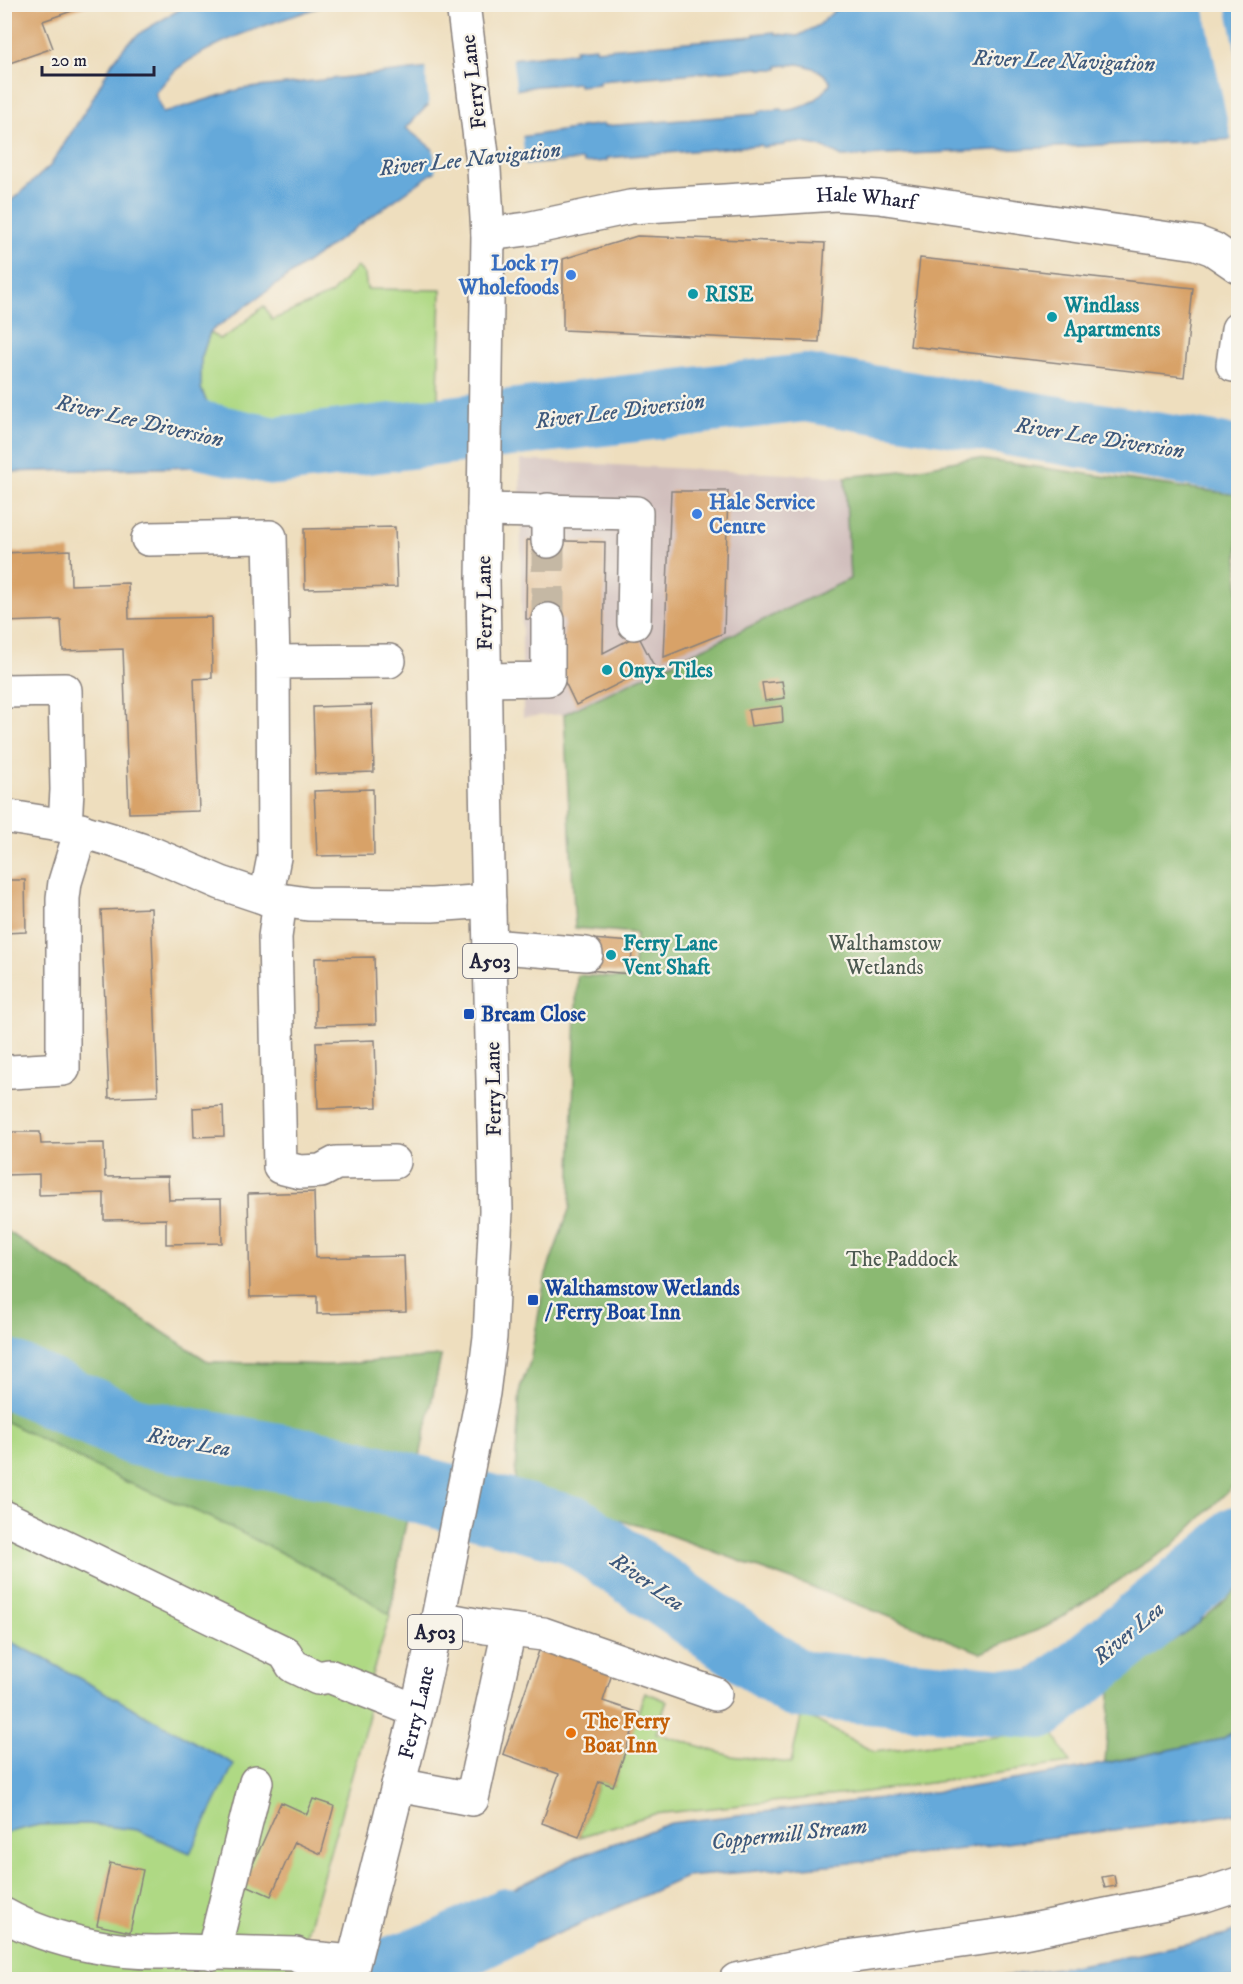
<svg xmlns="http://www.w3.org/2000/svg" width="1243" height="1984" viewBox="0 0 1243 1984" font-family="'IM FELL DW Pica',serif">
<rect width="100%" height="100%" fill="#f7f3e8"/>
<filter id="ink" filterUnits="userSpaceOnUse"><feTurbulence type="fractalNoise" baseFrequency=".0167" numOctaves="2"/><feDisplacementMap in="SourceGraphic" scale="12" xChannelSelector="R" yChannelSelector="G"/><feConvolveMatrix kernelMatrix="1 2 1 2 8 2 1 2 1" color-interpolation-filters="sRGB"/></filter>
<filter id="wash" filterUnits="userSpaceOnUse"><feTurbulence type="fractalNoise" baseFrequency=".008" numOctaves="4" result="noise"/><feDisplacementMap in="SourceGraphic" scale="24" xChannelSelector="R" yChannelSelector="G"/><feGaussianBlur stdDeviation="1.35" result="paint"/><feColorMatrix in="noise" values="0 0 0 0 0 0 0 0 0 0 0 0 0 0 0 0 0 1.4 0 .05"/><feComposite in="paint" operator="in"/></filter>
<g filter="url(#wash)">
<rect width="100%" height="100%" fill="#eedebe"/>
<path fill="#d1bfbd" d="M520,460L845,477L850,579L564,714L523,717Z"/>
<path fill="#afd984" stroke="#687e60" stroke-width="1.5" d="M357,266L365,275L367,289L441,290L436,462L277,465L273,437L226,429L210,411L201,388V359L210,332L219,339L231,333L264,306L272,320L331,294Z
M4,1230L209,1362L331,1365L441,1356L401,1547L390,1616L367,1690L368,1719L307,1932L296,1954L297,1979H5Z
M645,1692L667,1701L656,1733L731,1756L791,1763L802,1713L874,1752L1052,1730L1070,1763L858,1793L654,1814L579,1837L599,1781L613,1786Z"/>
<path fill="#8bb972" stroke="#566e56" stroke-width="1.5" d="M971,458L1238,495V1481L1172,1546L1050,1625L981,1653L857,1604L658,1531L514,1491L520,1388L530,1362L546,1274L570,1207L577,975L633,979L636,933L575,928L564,714L850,579L845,477L911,470Z
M5,1230L209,1362L331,1365L441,1356L401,1547L390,1615L349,1587L212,1518L122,1480L5,1421Z
M1238,1589V1729L1222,1739L1105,1763L1111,1682L1199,1623Z"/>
<path fill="#65a9da" stroke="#44668a" stroke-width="1.5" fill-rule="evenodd" d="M187,5H326C276,22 220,37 177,69C169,76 162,86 155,93L163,113L241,89L575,52V49L596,47V50L754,36V34L775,32L776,34L798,36L819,25L835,10L866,5H1238V139L842,157C822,146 809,141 785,143V145L762,147L761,145L607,158V161L584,163L583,160L434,172L210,332L201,359V388L210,411L226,429L273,437L277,465L5,472L4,207L50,166L89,105L112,63L126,45L143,31ZM799,64C812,67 822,70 830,81V84C819,101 803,109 783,111L782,109L759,111V114L604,126V124L580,127V128L434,150L406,128L427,106L537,86L579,83V86L599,84V81L759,68V69H778V66Z
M1238,1504V1560L1199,1623L1111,1682L1050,1717L1028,1671L1141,1593Z
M5,1639L41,1657L234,1764L190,1853L137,1830L88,1824L39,1825L5,1833Z
M1238,1729V1813L1190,1821L1045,1838L863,1862L686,1877L562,1932L442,1979H427L416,1939L576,1857L671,1823L966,1788L1078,1769L1222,1739Z
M1238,1930V1979H988L1115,1959L1226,1935Z"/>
<path fill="#eedebe" d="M1203,5H1226L1238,63V142H1232Z
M512,56L517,93L429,109L425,65Z
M522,134L526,168L436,175L433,146Z"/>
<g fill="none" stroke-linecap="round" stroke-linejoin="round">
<path stroke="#65a9da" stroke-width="68" d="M4,384L76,408L274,451L805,388L1238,460
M4,1372L136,1432L328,1466L574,1530L796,1684L1040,1705L1224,1556L1238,1540
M365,1980L443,1953L507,1922"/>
</g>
<g id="blocks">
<path fill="#d8a267" d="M4,5H89L43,21L53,48L4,65Z
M637,236L825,243L819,342L563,330V259Z
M920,258L1193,288L1184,377L910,346Z
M671,491H728L724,633L664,657Z
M395,527L397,587L305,589L304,529Z
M527,540L605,542L603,653L638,635L654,666L576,705L563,678L564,620L526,619Z
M70,550L71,585L128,583L129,619L211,617L212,678L194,679L199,811L129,813L123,649L63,651L61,620L4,622V553Z
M782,681L785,698L765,701L762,683Z
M372,705L374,772L315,774L313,707Z
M782,706L783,722L751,726L748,710Z
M373,789L374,855L317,856L314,791Z
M4,880H25L26,932L4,933Z
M151,908L158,1096L109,1098L101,910Z
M591,939L633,942L630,974L588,970Z
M374,957L376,1024L316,1026L315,958Z
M375,1040L377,1107L318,1109L316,1042Z
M223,1106L224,1136L194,1137L193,1108Z
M4,1132H40L41,1144L104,1143L105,1177L168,1176L169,1200L221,1199L222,1243L166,1244V1219L104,1220V1193L39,1195V1174L4,1175Z
M314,1192L316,1258L404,1256L406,1312L317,1314V1296L250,1297L248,1194Z
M541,1645L613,1671L603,1701L639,1713L613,1786L599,1781L579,1837L542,1823L559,1774L503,1754Z
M313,1799L334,1806L321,1854L295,1842L271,1896L244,1884L281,1802L307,1814Z
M110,1863L143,1870L130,1932L97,1925Z
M1114,1875L1116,1886L1105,1888L1102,1877Z"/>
</g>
</g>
<g filter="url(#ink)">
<use href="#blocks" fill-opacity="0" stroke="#88807c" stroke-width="1.5"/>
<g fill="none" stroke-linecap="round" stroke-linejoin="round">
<path stroke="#c5b8a4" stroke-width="33" stroke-dasharray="33 16" stroke-linecap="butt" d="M548,620V541"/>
<g stroke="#88807c" stroke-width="36">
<g id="minor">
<path id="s1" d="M488,234L527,229L630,207L837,194L879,197L1197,243L1213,249L1238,266"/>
<path d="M1233,365L1238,329"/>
<path d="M484,510L636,513L634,623"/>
<path d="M548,510V541"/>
<path d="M148,539L270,537L273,662"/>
<path d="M485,680L548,679V620"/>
<path d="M4,691L65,690L67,790L65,826"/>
<path d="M4,816L65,826L112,840L153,854L221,883L266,898L308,904L432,905L489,901"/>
<path d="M266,898L274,857L273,662L389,661"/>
<path d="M280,901L275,937L280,1167L300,1172L321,1171L336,1163L394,1162"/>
<path d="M490,946L586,954"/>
<path d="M11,1072L63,1069V898L65,882L81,830"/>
<path d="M4,1517L285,1653L293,1666L318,1678L329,1676L417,1711"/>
<path d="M438,1618L486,1627L543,1634L715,1694"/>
<path d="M398,1785L472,1799L509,1630"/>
<path d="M4,1915C54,1943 125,1956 181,1951L296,1954L300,1957L352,1962"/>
<path d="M213,1953L256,1782"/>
<path d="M736,1980L833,1959L1018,1933L1205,1895L1238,1884"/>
</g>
</g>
<g stroke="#88807c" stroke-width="36">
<g id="major">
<path id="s2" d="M349,1980L417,1711L438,1618L483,1393L490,1337L496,1211L486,781L483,579L488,234L484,170L463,4"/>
</g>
</g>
<use href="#minor" stroke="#fff" stroke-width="33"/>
<use href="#major" stroke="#fff" stroke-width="33"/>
</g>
</g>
<g fill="#3f7fe0" stroke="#f7f3e8" stroke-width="2">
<circle cx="571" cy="275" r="6"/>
<circle cx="697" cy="514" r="6"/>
</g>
<g fill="#0f9aa8" stroke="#f7f3e8" stroke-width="2">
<circle cx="693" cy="294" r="6"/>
<circle cx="1052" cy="317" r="6"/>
<circle cx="607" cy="670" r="6"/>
<circle cx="611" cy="955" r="6"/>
</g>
<g fill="#1a4fb4" stroke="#f7f3e8" stroke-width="2">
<rect x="463" y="1008" width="12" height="12" rx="3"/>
<rect x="527" y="1294" width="12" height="12" rx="3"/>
</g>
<circle fill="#e8710a" stroke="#f7f3e8" stroke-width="2" cx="571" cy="1733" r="6"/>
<g text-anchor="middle" stroke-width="4.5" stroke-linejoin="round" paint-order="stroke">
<g fill="#f7f3e8" stroke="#62616f" stroke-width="1.5">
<rect x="463" y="944" width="54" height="34" rx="4.5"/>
<rect x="408" y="1615" width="54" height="34" rx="4.5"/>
</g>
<g font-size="20" font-weight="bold" fill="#22223b">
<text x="490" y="968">A503</text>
<text x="435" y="1639">A503</text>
</g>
<g font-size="21" fill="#22223b" stroke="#f7f3e8">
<text transform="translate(473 82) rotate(-97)" y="7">Ferry Lane</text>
<text dy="7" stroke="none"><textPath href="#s1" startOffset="381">Hale Wharf</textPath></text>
<text transform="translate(484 603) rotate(-91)" y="7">Ferry Lane</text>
<text transform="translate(493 1089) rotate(-91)" y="7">Ferry Lane</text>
<text dy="7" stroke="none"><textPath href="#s2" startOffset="276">Ferry Lane</textPath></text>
</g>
<g font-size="21" font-weight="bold" fill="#366cbe" stroke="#f7f3e8" text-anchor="end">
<text x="559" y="270">Lock 17<tspan x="559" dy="24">Wholefoods</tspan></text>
<text x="709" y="509" text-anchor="start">Hale Service<tspan x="709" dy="24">Centre</tspan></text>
</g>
<g font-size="21" font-weight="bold" fill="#0d838f" stroke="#f7f3e8" text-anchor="start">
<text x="705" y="301">RISE</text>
<text x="1064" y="312">Windlass<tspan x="1064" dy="24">Apartments</tspan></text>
<text x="619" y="677">Onyx Tiles</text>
<text x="623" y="950">Ferry Lane<tspan x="623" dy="24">Vent Shaft</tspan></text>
</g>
<g font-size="21" fill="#4c5951" stroke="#f7f3e8">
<text x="885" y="950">Walthamstow<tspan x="885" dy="24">Wetlands</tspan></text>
<text x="902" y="1266">The Paddock</text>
</g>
<g font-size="21" font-weight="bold" fill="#164399" stroke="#f7f3e8" text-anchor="start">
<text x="481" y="1021">Bream Close</text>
<text x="545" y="1295">Walthamstow Wetlands<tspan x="545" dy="24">/ Ferry Boat Inn</tspan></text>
</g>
<g font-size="21" font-weight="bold" fill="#c56008" stroke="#f7f3e8" text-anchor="start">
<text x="583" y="1728">The Ferry<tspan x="583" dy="24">Boat Inn</tspan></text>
</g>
<g font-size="22" font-style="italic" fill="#3d587b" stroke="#f7f3e8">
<text transform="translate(1064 60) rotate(2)" y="8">River Lee Navigation</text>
<text transform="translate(470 158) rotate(-6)" y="8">River Lee Navigation</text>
<text transform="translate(620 410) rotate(-7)" y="8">River Lee Diversion</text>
<text transform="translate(140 420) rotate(13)" y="8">River Lee Diversion</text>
<text transform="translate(1100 437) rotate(9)" y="8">River Lee Diversion</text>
<text transform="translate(189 1441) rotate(10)" y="8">River Lea</text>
<text transform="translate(648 1581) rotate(35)" y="8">River Lea</text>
<text transform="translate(1128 1632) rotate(-40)" y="8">River Lea</text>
<text transform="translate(789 1833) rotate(-6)" y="8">Coppermill Stream</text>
</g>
</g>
<rect width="1243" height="1984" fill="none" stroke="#f7f3e8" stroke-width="24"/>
<path d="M42 66v9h112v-9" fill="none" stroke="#22223b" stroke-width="3"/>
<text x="51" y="66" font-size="18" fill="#22223b" stroke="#f7f3e8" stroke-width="4.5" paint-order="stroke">20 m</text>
</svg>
